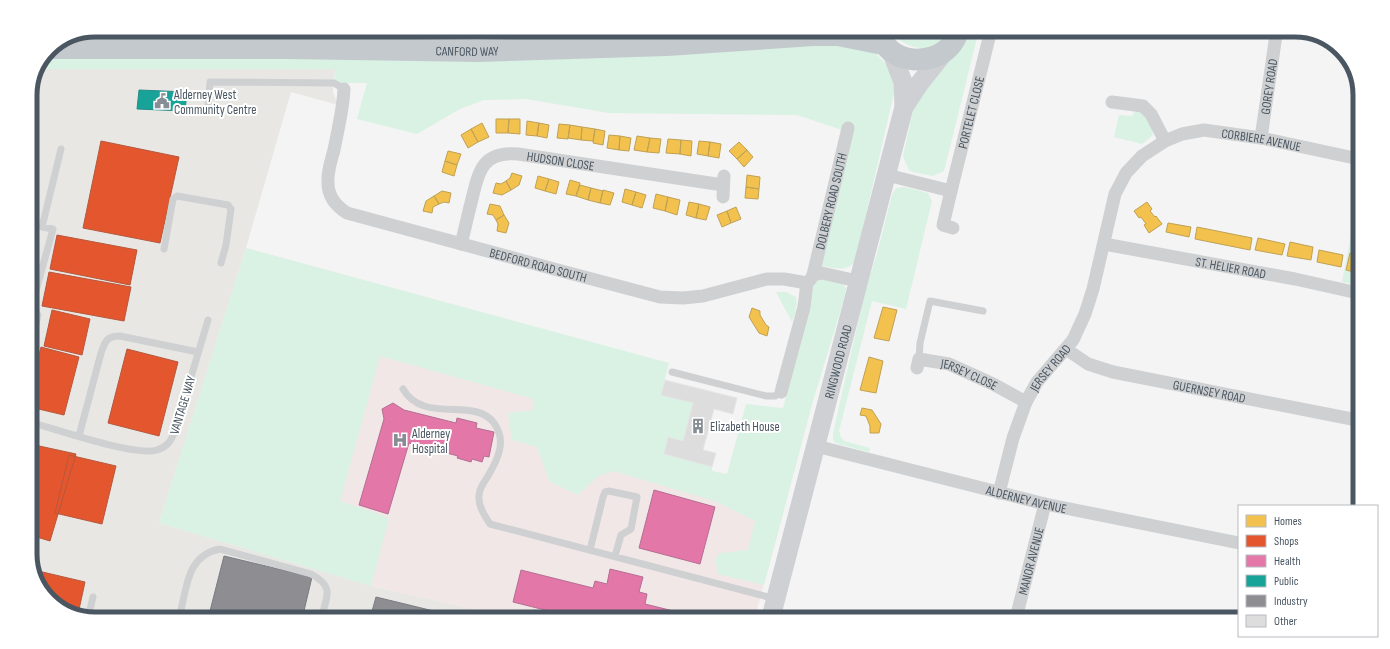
<svg xmlns="http://www.w3.org/2000/svg" width="1390" height="649" viewBox="0 0 1390 649" font-family="'Sofia Sans Condensed',sans-serif">
<rect width="100%" height="100%" fill="#f4f4f4"/>
<path fill="#e8e7e3" d="M40,69H335L333,92L338,105L291,92L246,248L159,523L371,586L506,616L70,614L41,591L30,559V91Z"/>
<path fill="#f1e7e6" d="M246,248L637,355L610,458L783,514L755,617L506,616L371,586L159,523Z"/>
<path fill="#d9f2e3" d="M894,33H948C944,37 939,43 933,46C920,51 902,46 894,33Z
M966,34H978L944,171L933,176L913,172L909,170L903,156L913,110L921,92Z
M825,44L872,49L891,70L894,80V93L855,262C844,272 836,268 822,266L820,262L842,130L797,115L609,113L526,99L484,100L460,109L417,134L357,119L367,83H334L335,69H40L46,55Z
M1139,110C1147,114 1153,125 1153,135L1142,144L1114,137L1119,115L1132,116L1134,112Z
M905,187L928,193L932,201L906,309L872,301L839,431L841,437L844,441L870,448L869,452L835,443L833,439V433L866,287L876,257L892,195L896,188Z
M1352,230L1358,232V261L1355,260L1356,254L1350,253L1346,270L1358,273V285L1342,282Z
M246,248L669,363L661,394L693,403L683,441L668,437L664,454L712,467V471L727,474L746,404L783,408L815,280C827,277 837,280 846,287L845,296L813,401L764,585L718,574L715,559L721,553L748,550L755,521L715,501L613,471L597,477L578,495L550,482L537,447L512,440L508,413L533,410L534,399L380,356L340,501L389,518L371,586L159,523Z
M776,292H786L796,297L797,304L795,310L796,311L792,322Z"/>
<path fill="#f2c14e" stroke="#c0a154" d="M496,119H509L508,133H496Z
M509,119H520V134L508,133Z
M527,121L539,123L537,136L526,135Z
M482,123L489,137L478,142L471,129Z
M539,123L549,125L547,138L537,136Z
M559,124L570,125L568,139L557,138Z
M570,125L582,127L581,140L568,138Z
M582,127L595,129L593,141L581,140Z
M471,129L478,142L468,148L461,135Z
M595,129L605,131L603,145L593,143Z
M609,135L620,136L619,150L607,148Z
M620,136L631,138L629,151L619,150Z
M637,136L650,138L647,152L634,150Z
M650,138L661,139L659,153L647,152Z
M668,139L681,140L680,154L666,153Z
M681,140L692,141L691,156L680,154Z
M699,141L710,142L708,156L697,154Z
M710,142L721,144L719,158L708,156Z
M739,142L747,150L737,159L729,151Z
M747,150L753,157L744,167L737,159Z
M448,151L461,154L457,165L445,161Z
M445,161L457,165L454,176L442,172Z
M512,173L522,176L519,185L511,190L506,181L510,178Z
M747,175L760,177L759,189L746,187Z
M538,176L549,179L545,191L535,188Z
M549,179L559,182L556,194L545,191Z
M570,180L580,183L576,196L566,194Z
M506,181L511,190L502,195L493,193L496,183L501,184Z
M580,185L591,188L588,200L576,196Z
M746,187L759,189L758,199L745,198Z
M591,188L603,191L600,203L588,200Z
M625,189L636,192L632,205L622,202Z
M603,190L614,193L610,205L600,203Z
M442,191L451,193L449,203L444,202L439,204L434,196Z
M636,192L646,195L642,208L632,205Z
M656,194L668,197L665,211L653,208Z
M434,196L439,204L433,207L432,213L423,211L426,201Z
M668,197L680,200L677,215L665,211Z
M689,202L699,204L696,218L686,215Z
M1147,202L1152,209L1150,211L1155,217L1156,216L1162,224L1149,233L1144,225L1146,224L1141,217L1139,218L1134,211Z
M490,204L500,206L504,215L496,220L493,215L487,214Z
M699,204L710,207L706,220L696,218Z
M736,207L741,219L731,223L727,211Z
M727,211L731,223L722,227L717,215Z
M504,215L509,223L506,233L497,231L498,224L496,220Z
M1168,223L1191,227L1189,237L1166,232Z
M1197,227L1252,238L1250,250L1195,239Z
M1258,238L1285,244L1282,255L1255,250Z
M1290,242L1313,247L1311,260L1287,256Z
M1319,250L1343,255L1341,267L1317,262Z
M1350,253L1356,254L1355,260L1358,261V273L1346,270Z
M883,307L897,310L889,341L874,338Z
M752,308L760,311V315L766,325L769,327L767,336L759,333L749,317Z
M869,357L883,361L876,393L860,390Z
M862,408L872,410L881,424L879,433H870V426L866,416L860,415Z"/>
<path fill="#e4572e" stroke="#b6573d" d="M101,141L179,157L160,243L83,228Z
M57,235L137,250L130,285L50,269Z
M49,272L131,287L124,321L42,306Z
M52,310L90,319L82,355L44,346Z
M41,347L79,357L64,415L30,407V391Z
M127,349L178,362L159,436L108,423Z
M30,444L76,454L50,541L30,535Z
M69,455L116,466L102,524L55,513Z
M34,570L85,582L78,614H70L41,591Z"/>
<path fill="#e377a8" stroke="#b56d93" d="M393,403L404,410L456,423L457,418L477,423L476,428L494,432L489,457L484,456L482,462L472,459L471,462L457,458L458,456L409,443L388,514L359,505L384,419L382,409Z
M654,490L715,507L700,564L639,548Z
M610,569L643,577L639,592L647,594L645,604L698,617L569,616L513,602L521,570L593,588L595,581L607,584Z"/>
<path fill="#17a398" stroke="#268c88" d="M139,90L187,92L185,111L137,109Z"/>
<path fill="#8d8d92" stroke="#797c83" d="M224,556L312,577L303,615H209Z
M376,597L442,613V616L371,615Z"/>
<path fill="#ddddde" stroke="#e5e6e7" d="M665,380L737,398L733,414L714,409L703,450L716,453L712,467L664,454L668,437L683,441L693,403L661,395Z"/>
<g fill="none" stroke-linecap="round" stroke-linejoin="round">
<path stroke="#ced0d2" stroke-width="7" d="M208,107L210,82L334,83L344,89
M164,249L173,199L177,196L228,205L231,209L226,245L221,263
M30,305H32L38,315L30,351
M32,305L53,229L42,227L61,149
M919,359L920,343L930,301L983,311
M672,372L766,396H775L781,392
M403,389C424,425 474,396 494,423C507,441 498,459 488,476C484,483 479,488 479,496C478,506 485,516 490,524L776,599
M30,422C55,429 136,457 157,450C167,447 171,441 175,431L208,320
M79,436L101,353C105,341 107,336 120,336L198,352
M590,550L603,497L605,492L609,491L637,497L631,529L621,535L615,556
M89,614L93,597
M180,614C187,587 187,555 220,549L311,574C333,586 328,594 322,615"/>
<g stroke="#ced0d2" stroke-width="13">
<path id="s1" d="M344,89C343,110 338,129 334,150C331,161 327,172 328,183C328,197 336,206 347,213L554,269L660,297L683,298L703,296L767,279H784L807,283"/>
<path d="M1112,102L1143,106L1151,114L1165,141"/>
<path id="s2" d="M1261,138L1276,35"/>
<path id="s3" d="M887,175L951,191L990,34"/>
<path d="M951,191L943,225L953,228"/>
<path d="M723,197L724,176"/>
<path id="s4" d="M461,244C465,229 468,214 472,199C479,170 483,151 518,154L723,185"/>
<path id="s5" d="M1104,244L1295,279L1358,293"/>
<path id="s6" d="M813,275L848,128"/>
<path d="M810,280L813,275L822,273L857,281"/>
<path id="s7" d="M1066,349L1088,364L1113,372L1357,420"/>
<path id="s8" d="M917,368L919,359L949,364L993,384L1026,402"/>
<path d="M781,392L804,307L807,283"/>
<path id="s9" d="M816,446L1045,504L1239,543"/>
<path id="s10" d="M999,493L1013,438L1026,402L1037,382L1073,340L1085,314L1093,289L1115,194L1126,173L1142,156L1165,141L1182,134L1204,130L1261,138L1359,159"/>
<path id="s11" d="M1016,618L1045,504"/>
</g>
<g stroke="#ced0d4" stroke-width="19">
<path d="M904,107L919,84L946,50"/>
<path id="s12" d="M771,617L904,107L903,82L891,51"/>
</g>
<g stroke="#c4c9cd" stroke-width="22">
<path d="M88,33L369,31"/>
<path d="M878,33C882,40 885,46 891,51C912,67 948,60 957,34"/>
<path id="s13" d="M50,48H288L478,51L667,45L813,35H838L883,44"/>
</g>
</g>
<defs>
<g id="civic-bare" transform="scale(1.2)"><path d="M-.6-6.5H3V-4.5H.6V-3L4-1V1h2V6H-6V1h2V-1L-.6-3ZM-1.2 2.5V6h2.4V2.5Z" fill="#868d94" stroke="#fff" stroke-width="2.5" paint-order="stroke"/></g>
<g id="building-bare" transform="scale(1.2)"><path d="M-4-6H4V6H1V3H-1V6H-4ZM-2.5-4.3h1.7v1.8h-1.7ZM.8-4.3h1.7v1.8H.8ZM-2.5-1h1.7V.8h-1.7ZM.8-1h1.7V.8H.8Z" fill="#868d94" stroke="#fff" stroke-width="2.5" paint-order="stroke"/></g>
<g id="hospital-bare" transform="scale(1.2)"><path d="M-5-5h3v3.5h4V-5h3V5h-3V1.5h-4V5h-3Z" fill="#868d94" stroke="#fff" stroke-width="2.5" paint-order="stroke"/></g>
</defs>
<g fill-rule="evenodd">
<use href="#civic-bare" x="162" y="101"/>
<use href="#building-bare" x="698" y="426"/>
<use href="#hospital-bare" x="400" y="440"/>
</g>
<g text-anchor="middle" stroke-width="4" stroke-linejoin="round" paint-order="stroke">
<g font-size="13" fill="#4a5661" stroke="#fff">
<text dy="5" stroke="none"><textPath href="#s13" startOffset="417">CANFORD WAY</textPath></text>
<text dy="5" stroke="none"><textPath href="#s2" startOffset="52">GOREY ROAD</textPath></text>
<text dy="5" stroke="none"><textPath href="#s3" startOffset="147">PORTELET CLOSE</textPath></text>
<text dy="5" stroke="none"><textPath href="#s10" startOffset="499">CORBIERE AVENUE</textPath></text>
<text dy="5" stroke="none"><textPath href="#s4" startOffset="163">HUDSON CLOSE</textPath></text>
<text dy="5" stroke="none"><textPath href="#s6" startOffset="76">DOLBERY ROAD SOUTH</textPath></text>
<text dy="5" stroke="none"><textPath href="#s1" startOffset="331">BEDFORD ROAD SOUTH</textPath></text>
<text dy="5" stroke="none"><textPath href="#s5" startOffset="129">ST. HELIER ROAD</textPath></text>
<text dy="5" stroke="none"><textPath href="#s12" startOffset="264">RINGWOOD ROAD</textPath></text>
<text dy="5" stroke="none"><textPath href="#s10" startOffset="137">JERSEY ROAD</textPath></text>
<text dy="5" stroke="none"><textPath href="#s8" startOffset="62">JERSEY CLOSE</textPath></text>
<text dy="5" stroke="none"><textPath href="#s7" startOffset="151">GUERNSEY ROAD</textPath></text>
<text transform="translate(182 405) rotate(-73)" y="5">VANTAGE WAY</text>
<text dy="5" stroke="none"><textPath href="#s9" startOffset="217">ALDERNEY AVENUE</textPath></text>
<text dy="5" stroke="none"><textPath href="#s11" startOffset="59">MANOR AVENUE</textPath></text>
</g>
<g font-size="13" fill="#4a5661" stroke="#fff" text-anchor="start">
<text x="174" y="99">Alderney West<tspan x="174" dy="15">Community Centre</tspan></text>
<text x="710" y="431">Elizabeth House</text>
<text x="412" y="438">Alderney<tspan x="412" dy="15">Hospital</tspan></text>
</g>
</g>
<path d="M0 0H1390V649H0ZM95 37H1295A58 58 0 0 1 1353 95V554A58 58 0 0 1 1295 612H95A58 58 0 0 1 37 554V95A58 58 0 0 1 95 37Z" fill="#fff" fill-rule="evenodd"/>
<path fill="none" stroke="#4a5661" stroke-width="5" d="M95 37H1295A58 58 0 0 1 1353 95V554A58 58 0 0 1 1295 612H95A58 58 0 0 1 37 554V95A58 58 0 0 1 95 37Z"/>
<rect x="1238" y="505" width="140" height="132" fill="#ffffff" stroke="#b7bbc0"/>
<rect x="1246" y="515" width="20" height="12" fill="#f2c14e" stroke="#b7bbc0"/>
<text x="1274" y="525" font-size="12" fill="#4a5661">Homes</text>
<rect x="1246" y="535" width="20" height="12" fill="#e4572e" stroke="#b7bbc0"/>
<text x="1274" y="545" font-size="12" fill="#4a5661">Shops</text>
<rect x="1246" y="555" width="20" height="12" fill="#e377a8" stroke="#b7bbc0"/>
<text x="1274" y="565" font-size="12" fill="#4a5661">Health</text>
<rect x="1246" y="575" width="20" height="12" fill="#17a398" stroke="#b7bbc0"/>
<text x="1274" y="585" font-size="12" fill="#4a5661">Public</text>
<rect x="1246" y="595" width="20" height="12" fill="#8d8d92" stroke="#b7bbc0"/>
<text x="1274" y="605" font-size="12" fill="#4a5661">Industry</text>
<rect x="1246" y="615" width="20" height="12" fill="#ddddde" stroke="#b7bbc0"/>
<text x="1274" y="625" font-size="12" fill="#4a5661">Other</text>
</svg>
